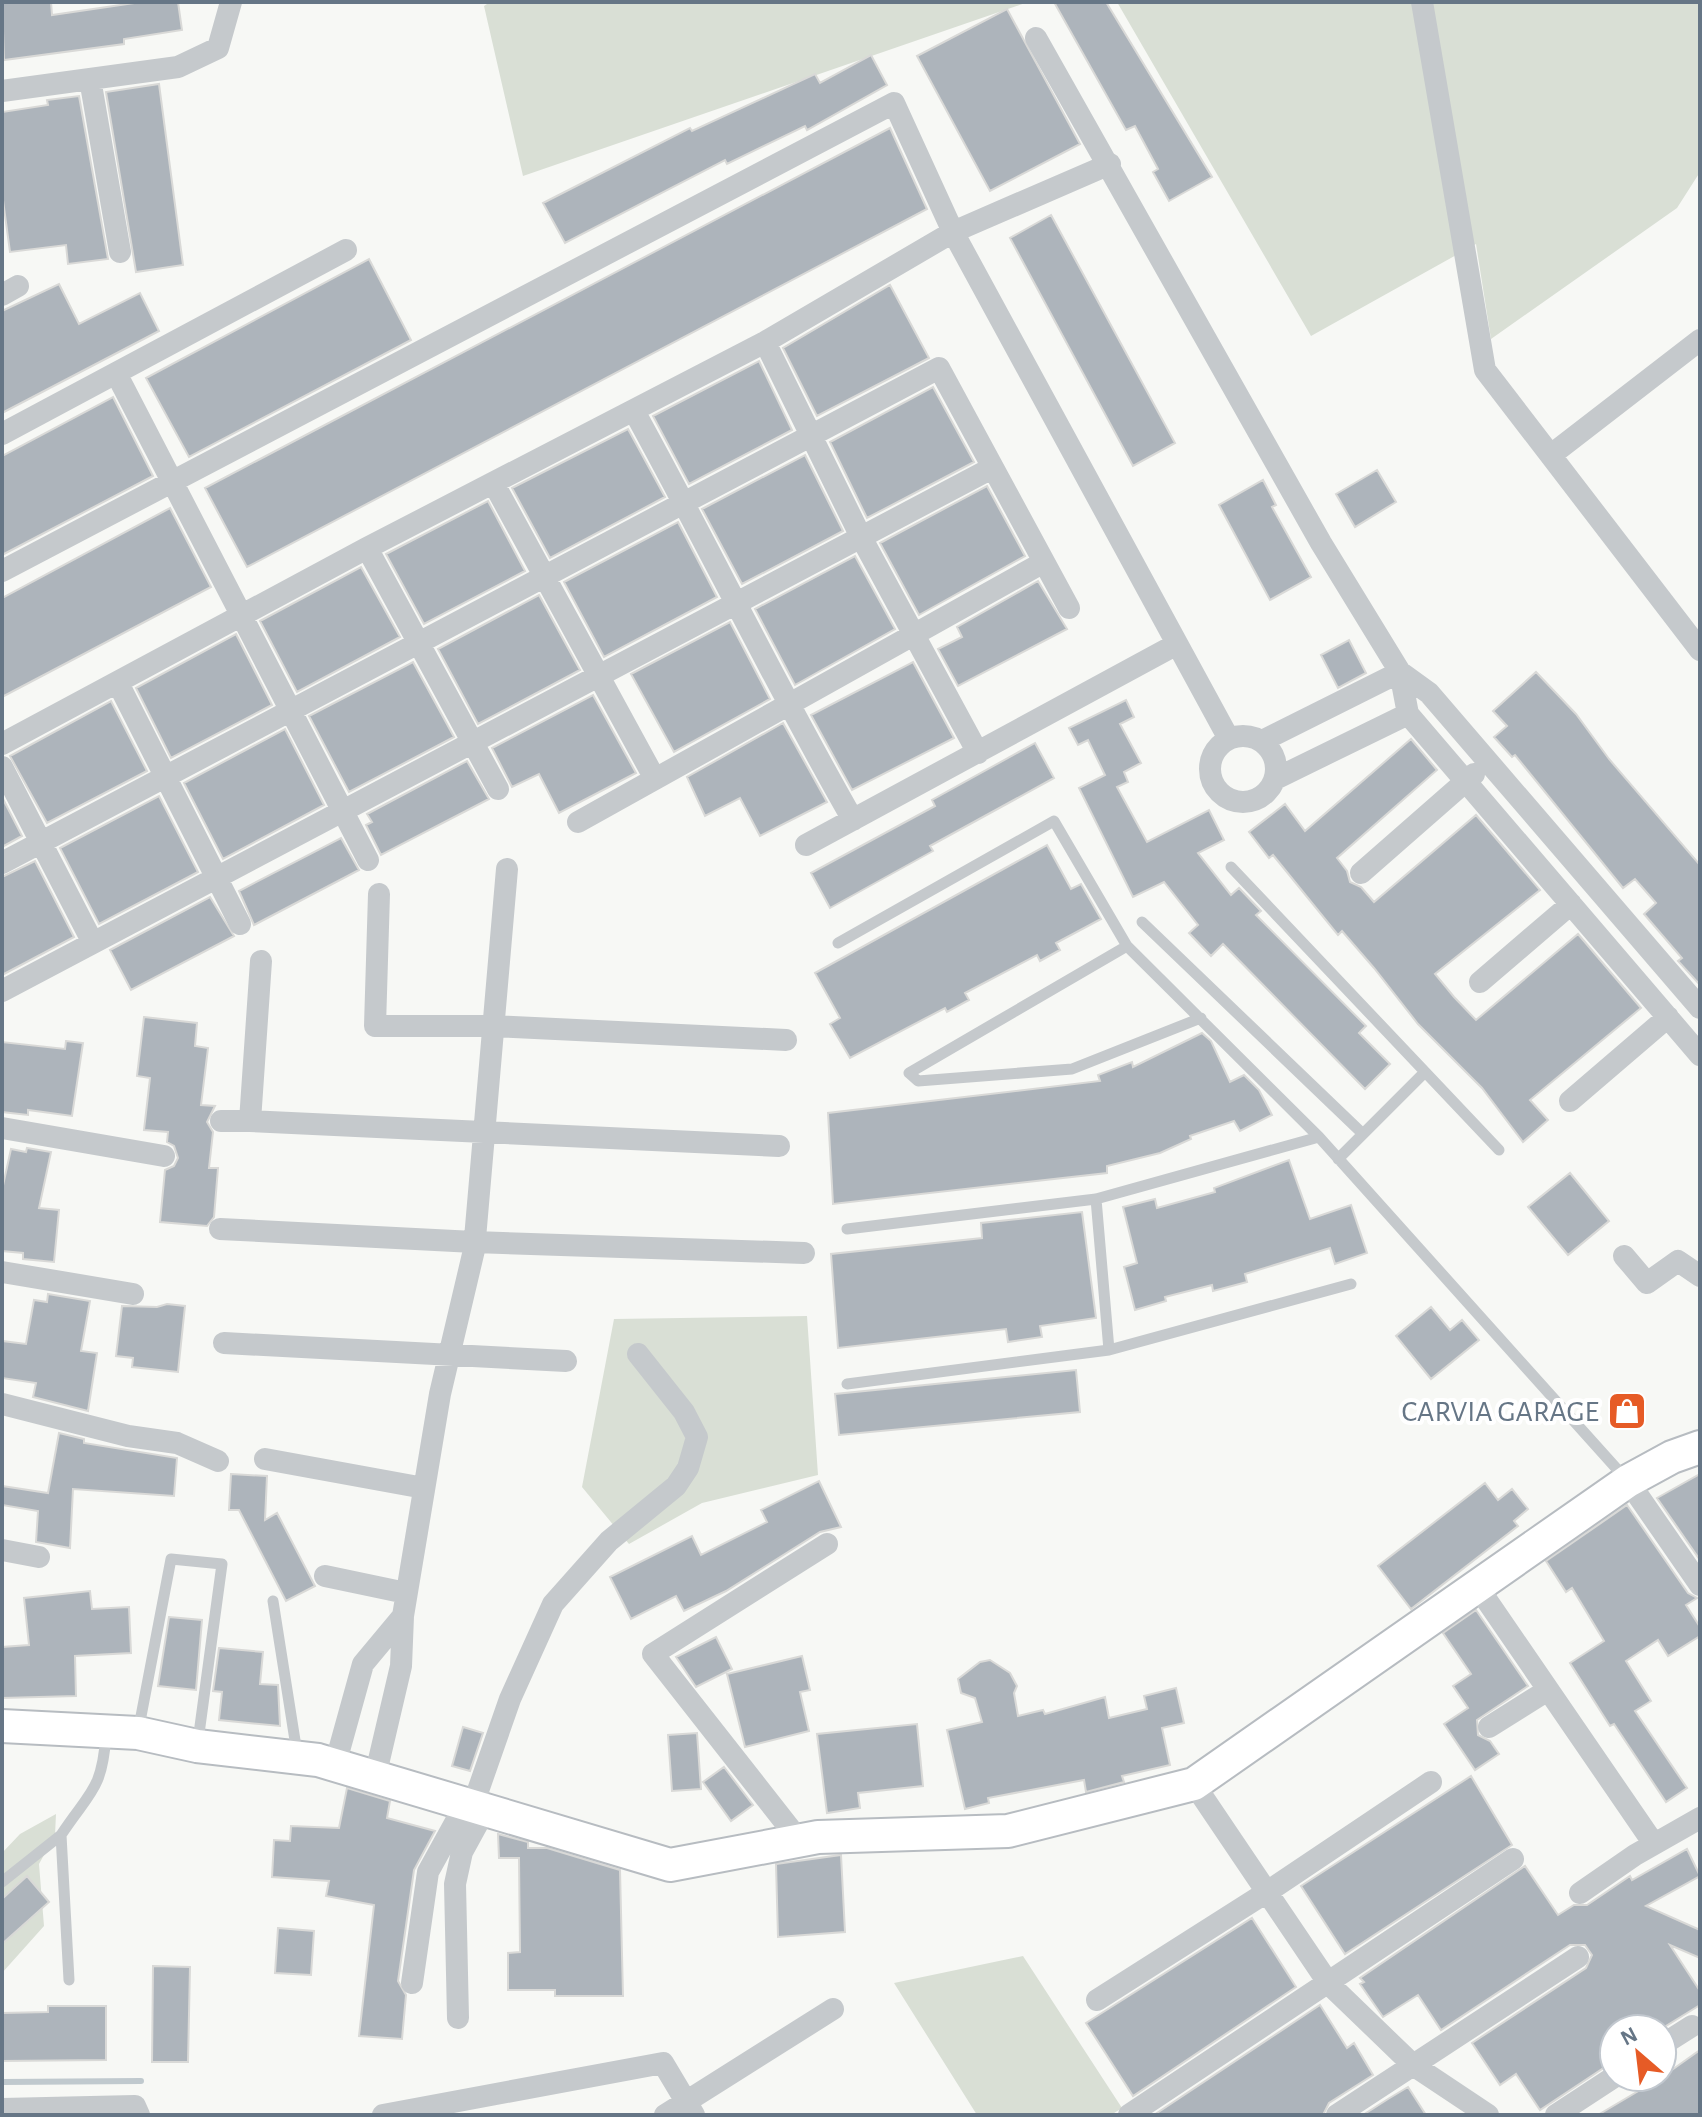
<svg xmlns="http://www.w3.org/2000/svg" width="1702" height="2117" viewBox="0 0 1702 2117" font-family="'Alegreya Sans',sans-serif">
<rect width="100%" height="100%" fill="#f7f8f5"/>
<path fill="#d9dfd5" d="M490,2H1028L523,176L484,6Z
M1117,2H1700V172L1677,208L1491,339L1476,244L1311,336Z
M807,1316L818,1475L702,1503L629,1544L582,1487L614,1319Z
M56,1814L55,1835L39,1864L44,1926L2,1973V1853L20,1834Z
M1023,1956L1122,2108L1111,2115H977L894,1983Z"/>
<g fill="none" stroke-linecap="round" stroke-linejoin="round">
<path stroke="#c0c9ce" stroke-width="6" d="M2,2082L141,2081"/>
</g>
<path fill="#adb4bb" stroke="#d9d9d7" stroke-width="2" d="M2,2H51L52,15L141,2H178L182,30L124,39V44L4,60Z
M1054,2H1106L1212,177L1169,201L1153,172L1158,169L1135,126L1126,130Z
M1007,9L1080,144L990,191L917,56Z
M871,55L887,85L807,130L805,126L727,164L725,160L565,243L543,203L690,128L692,131L815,74L820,83Z
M159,84L183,265L136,272L106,92Z
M79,96L108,259L68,264L66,245L10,252L2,193V112L48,105L47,100Z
M890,128L927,209L247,567L205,488Z
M1051,215L1175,443L1133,466L1010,238Z
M369,259L411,340L189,457L146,378Z
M59,284L79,324L140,293L159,331L2,413V311Z
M890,285L929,358L817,416L783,348Z
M759,361L792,430L689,484L653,416Z
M933,387L974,462L867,518L830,442Z
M113,397L153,476L2,555V456Z
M628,429L665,497L550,558L512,488Z
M805,455L843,531L742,584L702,509Z
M1377,470L1396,502L1355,527L1336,494Z
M1263,480L1276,505L1272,507L1311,577L1270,600L1219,505Z
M987,486L1025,556L919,615L880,543Z
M488,501L525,571L424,624L386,554Z
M170,508L211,587L2,697V598Z
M678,522L717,597L604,657L564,582Z
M855,556L895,629L795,685L755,609Z
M361,567L400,637L297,692L260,621Z
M1038,581L1067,629L958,686L938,649L962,637L957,627Z
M539,595L580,670L478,724L438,649Z
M730,622L770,699L674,752L631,674Z
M236,634L272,705L171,758L136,688Z
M1349,640L1366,673L1338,688L1321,655Z
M413,662L454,737L349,792L309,716Z
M913,662L954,738L852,790L811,715Z
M1536,672L1576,714L1609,759L1700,865V985L1678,961L1682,958L1644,914L1656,903L1635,879L1623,888L1515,755L1512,757L1494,737L1507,726L1493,711Z
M593,695L636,773L559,813L539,774L512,787L492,748Z
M1126,700L1134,717L1120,724L1141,763L1124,772L1128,782L1117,787L1147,842L1209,810L1224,840L1198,853L1231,895L1239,888L1261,911L1256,915L1366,1026L1359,1033L1390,1064L1365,1089L1223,944L1211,956L1189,933L1198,925L1164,882L1133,897L1079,788L1105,775L1088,740L1078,745L1069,728Z
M111,701L147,771L47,823L10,756Z
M783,723L827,802L760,836L740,798L705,816L687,777Z
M285,729L324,805L223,859L184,783Z
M1411,739L1437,770L1337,858L1347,871L1350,882L1361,887L1374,902L1476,815L1540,890L1435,974L1454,997L1476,1020L1578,934L1641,1008L1530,1100L1548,1120L1523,1142L1482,1088L1418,1024L1374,968L1342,931L1338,935L1273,855L1269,858L1249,832L1285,804L1305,831Z
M1035,743L1054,778L930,846L933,851L830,908L811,873L935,806L932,800Z
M467,761L489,799L381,855L366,825L372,822L367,814Z
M159,796L198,872L99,924L60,848Z
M2,797L22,836L2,847Z
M341,838L359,870L254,925L239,891Z
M1047,845L1071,889L1081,884L1101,919L1056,943L1060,950L1040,961L1037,955L965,993L969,1000L947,1012L945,1008L850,1058L830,1024L840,1018L815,973Z
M35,861L74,937L2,975V877Z
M210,897L234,936L131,990L110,950Z
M144,1017L197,1023L195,1046L208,1048L201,1105L215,1106L207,1122L213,1132L209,1168H218L214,1217L207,1226L160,1222L165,1170L174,1166L178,1158L174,1146L167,1142L168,1132L144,1130L150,1078L137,1076Z
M1202,1033L1211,1041L1230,1082L1244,1075L1259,1090L1272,1115L1240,1131L1234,1121L1190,1136L1191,1139L1160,1153L1107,1166V1173L833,1204L828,1113L1100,1081L1098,1075L1132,1062L1133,1067Z
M66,1041L83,1043L72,1116L28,1110V1115L2,1112V1042L65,1049Z
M27,1148L51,1152L39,1208L59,1210L54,1262L23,1259V1253L2,1251V1190L11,1149L26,1152Z
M1289,1160L1310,1219L1351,1205L1367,1253L1335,1264L1330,1248L1245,1274L1247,1282L1213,1291L1212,1285L1165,1297L1166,1301L1135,1310L1124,1267L1137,1263L1123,1207L1155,1199L1157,1208L1215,1192L1214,1188Z
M1570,1173L1609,1221L1568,1255L1528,1207Z
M1082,1212L1096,1318L1040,1326L1042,1337L1008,1342L1006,1329L838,1348L831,1254L982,1238L981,1223Z
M48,1294L90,1301L81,1351L97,1353L88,1411L33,1397L36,1383L2,1378V1341L26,1344L34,1300L47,1302Z
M167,1304L185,1306L178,1372L132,1367L133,1358L116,1356L122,1306L157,1307Z
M1431,1307L1450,1330L1462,1320L1479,1340L1431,1379L1396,1336Z
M1076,1370L1080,1412L839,1435L835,1394Z
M59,1433L84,1439V1443L177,1458L174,1496L73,1489L70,1548L36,1542L38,1511L2,1505V1486L48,1493Z
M231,1474L267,1476L265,1520L277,1513L315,1586L286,1601L239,1510H229Z
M1700,1474V1560L1657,1498Z
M819,1481L841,1527L820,1532L726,1591L684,1611L676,1596L631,1619L610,1577L692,1536L701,1555L767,1522L761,1510Z
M1485,1483L1498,1500L1512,1489L1528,1509L1514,1521L1518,1526L1411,1609L1378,1566Z
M1627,1505L1688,1593L1697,1598L1686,1605L1700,1627V1636L1668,1656L1658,1640L1626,1661L1651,1701L1635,1711L1687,1788L1666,1802L1614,1724L1610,1726L1570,1663L1604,1641L1572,1588L1566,1592L1546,1561Z
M90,1591L92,1609L129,1607L131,1653L75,1656L76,1696L2,1698V1647L29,1645L24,1598Z
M1476,1610L1528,1686L1477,1720L1478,1735L1490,1741L1499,1754L1475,1770L1444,1724L1468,1708L1453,1686L1471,1674L1443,1633Z
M169,1617L202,1620L196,1690L158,1686Z
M716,1637L732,1669L696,1687L676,1657Z
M219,1648L263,1652L260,1684L278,1685L280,1726L219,1720L222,1692L213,1691Z
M802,1656L810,1690L800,1692L809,1731L745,1747L727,1674Z
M990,1660L1010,1673L1017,1686L1014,1693L1018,1716L1043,1710L1045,1714L1105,1697L1109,1718L1147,1709L1144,1696L1176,1688L1184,1723L1162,1728L1170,1765L1122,1776L1124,1782L1086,1792L1084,1780L988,1798L989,1803L965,1809L947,1730L982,1722L975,1698L961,1693L958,1679L980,1662Z
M917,1724L923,1786L858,1793L860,1808L827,1813L817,1734Z
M463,1727L483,1733L470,1771L452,1766Z
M697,1733L701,1789L672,1791L668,1735Z
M724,1767L753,1805L731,1821L703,1782Z
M1471,1776L1512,1845L1345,1954L1301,1886Z
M347,1788L390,1801L387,1818L435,1831L414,1870L398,1981L406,1995L402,2039L359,2036L374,1905L326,1896L329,1881L272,1877L274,1840L290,1841L291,1826L339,1828Z
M498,1834L528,1842V1848H547L620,1870L623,1996H555V1990H508V1953L520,1952L519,1858H499Z
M1687,1849L1700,1876L1646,1906L1700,1930V1958L1670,1945L1700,1991V2005L1661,2029H1614V2061L1540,2110L1516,2074L1500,2085L1472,2043L1586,1968L1592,1955L1585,1945H1570L1441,2030L1418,1995L1383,2017L1360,1984L1364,1982L1360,1978L1525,1866L1558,1915L1574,1905H1587L1630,1876L1632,1880Z
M841,1855L845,1932L778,1937L776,1864Z
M27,1876L49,1902L2,1944V1899Z
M1252,1918L1296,1987L1133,2096L1086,2023Z
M278,1928L314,1931L311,1975L275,1973Z
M153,1966L190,1967L188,2062H152Z
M1320,2005L1347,2048L1354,2043L1373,2075L1329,2103L1323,2115H1154Z
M48,2006H106V2060L2,2061V2013L48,2012Z
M1700,2050V2115H1598L1662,2077Z
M1408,2087L1426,2115H1363L1388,2099Z"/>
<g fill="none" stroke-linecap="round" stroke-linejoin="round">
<g stroke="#b7bcc1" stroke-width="36">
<path id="secondary" d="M2,1726L138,1733L197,1746L318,1760L670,1865L818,1837L1008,1831L1194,1784L1628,1481L1672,1457L1700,1447"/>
</g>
<path stroke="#c5c9cc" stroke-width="11" d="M1231,867L1499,1150
M1142,922L1363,1134L1338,1159
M838,943L1054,821L1127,946L1319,1137L1625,1478
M1127,946L909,1073L918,1081L1072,1069L1201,1018
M1363,1134L1425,1072
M847,1229L1096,1199L1319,1137
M1109,1350L1351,1284
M847,1384L1109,1350L1096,1199
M273,1601L297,1753
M138,1732L171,1559L222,1564L198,1741
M2,1882L61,1835
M69,1980L61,1835C90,1791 102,1791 106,1735"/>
<path stroke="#c5c9cc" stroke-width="22" d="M1422,2L1485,370L1700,650
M1036,38L1321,543L1400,672L1408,714L1700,1055
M90,79L120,252
M2,91L178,67L218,48L231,2
M2,295L18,286
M765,342L861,537L978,753
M116,373L368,860
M634,411C709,547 776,686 853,820
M2,434L346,250
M1551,455L1700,340
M494,484L655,779
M367,548L498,789
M2,571L894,103L953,232L1229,739
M118,683L240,924
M1210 769a33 33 0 1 1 66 0a33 33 0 1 1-66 0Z
M1262,741L1400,672L1429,693L1700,1008
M2,744L367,548L765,342L953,232L1110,164
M2,767L93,943
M1275,779L1408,714
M578,822L1044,562
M806,845L1177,644
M2,863L939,368L1069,608
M1361,873L1474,774
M379,894L375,1026H493L786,1040
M261,961L250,1121L779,1146
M1480,982L1571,904
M2,991L992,468
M1570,1101L1668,1017
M221,1121H250
M2,1128L164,1156
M220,1229L474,1242L804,1253
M1624,1256L1647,1283L1678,1261L1700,1276
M2,1272L133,1294
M224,1343L566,1361
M2,1404L128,1436L177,1443L218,1461
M265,1459L424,1488
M1628,1481L1700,1585
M2,1550L39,1557
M325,1576L406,1593
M1477,1586L1654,1844
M403,1616L440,1394L474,1250L507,869
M1489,1727L1548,1690
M335,1765L363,1664L403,1616L401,1666L375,1777
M1194,1784L1329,1984L1413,2065L1488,2115
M473,1805L510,1699L553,1604L609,1541L676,1486L688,1468L697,1437L684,1412L638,1354
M799,1840L653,1654L827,1544
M1580,1893L1635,1855L1700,1818
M412,1983L428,1872L466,1803
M1097,2000L1267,1892L1431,1782
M458,2018L455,1884L462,1852L485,1810
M1662,2045L1692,2026
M2,2109L135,2106L139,2115
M383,2115L663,2063L694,2115
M665,2115L833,2009
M1129,2115L1513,1859
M1337,2115L1578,1957
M1556,2115L1614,2077"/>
<use href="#secondary" stroke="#fff" stroke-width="32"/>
</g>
<defs>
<g id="shop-square" transform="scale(2)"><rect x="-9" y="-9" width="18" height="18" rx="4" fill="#e65b26" stroke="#fff"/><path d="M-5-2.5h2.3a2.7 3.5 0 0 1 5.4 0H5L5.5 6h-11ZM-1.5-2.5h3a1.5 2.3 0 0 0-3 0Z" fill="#fff"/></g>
</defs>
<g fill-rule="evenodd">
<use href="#shop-square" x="1627" y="1411"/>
</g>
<g text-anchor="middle" stroke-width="8" stroke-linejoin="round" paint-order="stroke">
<g font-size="30" fill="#667686" stroke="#fff" text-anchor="end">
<text x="1599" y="1421">CARVIA GARAGE</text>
</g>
</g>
<rect width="1702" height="2117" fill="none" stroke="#667686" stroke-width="8"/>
<g transform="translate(1638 2053) rotate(332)"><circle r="38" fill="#ffffff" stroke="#c2c8cf" stroke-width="2"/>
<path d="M0-6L14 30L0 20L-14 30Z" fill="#e65b26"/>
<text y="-12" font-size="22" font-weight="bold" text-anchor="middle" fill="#667686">N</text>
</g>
</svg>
